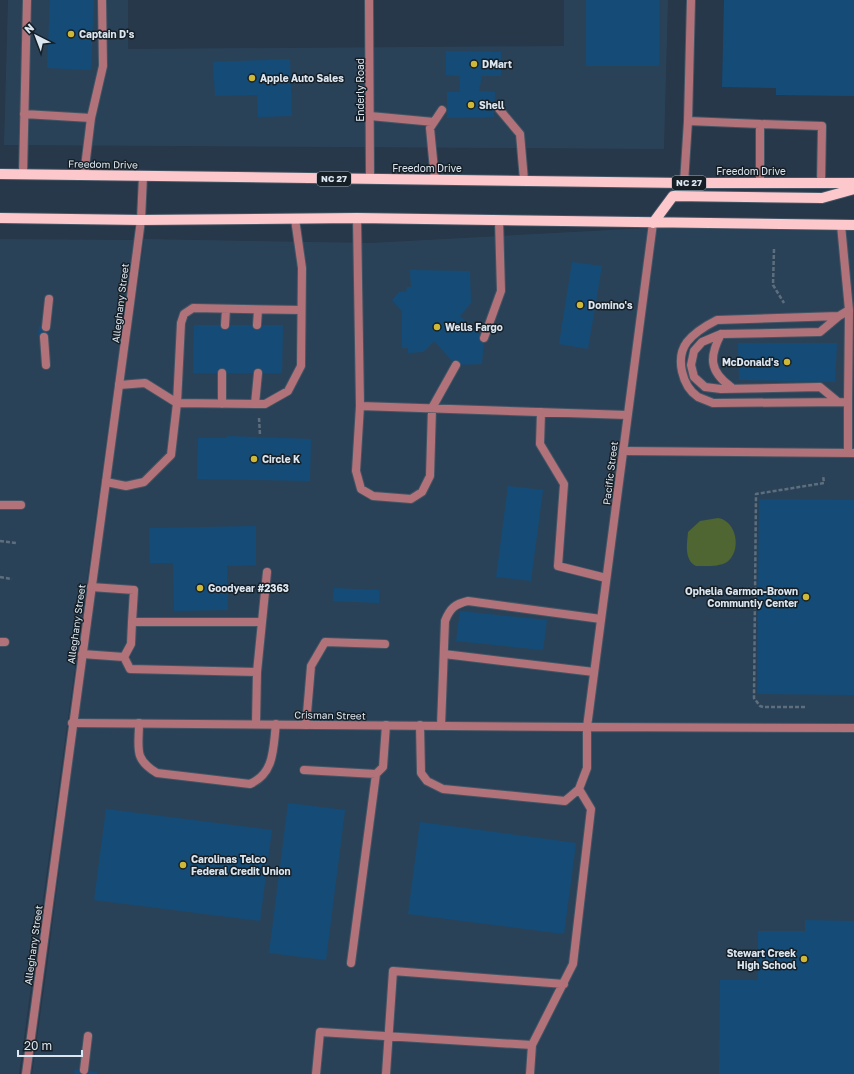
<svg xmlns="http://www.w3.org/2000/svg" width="854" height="1074" viewBox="0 0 854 1074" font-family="'Golos Text',sans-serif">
<rect width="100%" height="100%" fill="#263849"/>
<path fill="#2a4258" d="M8,0H128V49L564,46V0H668L664,149L4,145Z
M647,228L854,231V1074H32L47,967L78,718L144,239L370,243Z
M0,239L134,240L19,1074H0Z"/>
<path fill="#4f6532" d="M718,518C737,521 742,551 727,562C719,567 705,566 696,566C684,560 687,544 688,532L700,521Z"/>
<path fill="#154c77" d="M50,0H94L91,70L47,68Z
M586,0H659V66H586Z
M724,0H854V96L776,95V88L722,87Z
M446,51L501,52V76H482L479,91L495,92L494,117L447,118V92H460V76L446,75Z
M290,59L292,116L258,117L257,95L215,96L213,62Z
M572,262L602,266L588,349L559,344Z
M410,270L470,271L471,303L460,316L484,338L482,364L456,365L434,341L423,352L408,353V348H402V311L392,300L399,292H406L407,287H411Z
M194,325H283L282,373H193Z
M39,326L49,327L48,338L38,336Z
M738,343H837L835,382L739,380Z
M227,436L311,439L310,481L197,479L198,438H227Z
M508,486L543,490L531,581L496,577Z
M759,499L854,500V695L757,694Z
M256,526V565L227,566L228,610L174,611L173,563H150L149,528Z
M334,588L379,590V603L333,601Z
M460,611L547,620L543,650L456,641Z
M288,803L345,810L326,960L269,953Z
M106,809L272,830L260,921L94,900Z
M420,822L576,843L564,934L408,914Z
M805,920L854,921V1074H719L720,980H758V931H805Z
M75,1069L97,1072V1074H74Z"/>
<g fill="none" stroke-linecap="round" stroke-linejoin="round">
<g stroke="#435464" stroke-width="10">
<path id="service" d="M499,109L520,134L524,180
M24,114L91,118
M370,116L434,122
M688,121L760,124V183
M760,124L822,126L821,183
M23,174L27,0
M84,175L91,118L103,66L102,0
M435,180L430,128L442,110
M684,183L688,121L691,0
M357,218L360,406L356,471L361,489L373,496L411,499L422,492L430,476L432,408L456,365
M841,225L849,310
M849,310L848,402L713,403C708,401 703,399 698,397C682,386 675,358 687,342C695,332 707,325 717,320L839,316Z
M225,325L226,309
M257,325L258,310
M46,327L49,299
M721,334C709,357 709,371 731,387
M44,337L46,365
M484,338L501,291L499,220
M222,373V404
M119,385L145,383L177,403L265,404L288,391L301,366L302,268L295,219
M837,401L820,387L721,389L705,387L694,377L691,365L694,351L702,342L721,334L820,332L839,316
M255,404L258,373
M360,406L627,415
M541,412L540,444L564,484L558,566L606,578
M623,451L854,453
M848,453V402
M106,482L126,486L144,482L171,455L177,403L181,323L184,314L193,308L301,310
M0,505H21
M91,587L134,590L132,622
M0,642H5
M82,654L124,657
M444,654L594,672
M257,672L130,669L124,657L131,644L132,622H262
M139,723C139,748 133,759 157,773L250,784C275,773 273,748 276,724
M256,724L257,672L267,572
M306,725L311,666L325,642L385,644
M420,725L421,773L427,781L443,789L565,801L579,789L587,768V727L854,728
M441,726L445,621C450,608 455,604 468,601L601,619
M304,770L376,774L383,767L386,725
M351,963L376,774
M84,1070L88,1036
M316,1074L320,1032L532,1045
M386,1074L393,971L564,984
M530,1074L532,1045L573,964L591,809L579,789"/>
</g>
<g stroke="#435464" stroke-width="10">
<path id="minor" d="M369,0L370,179
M72,723L587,727L653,223"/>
</g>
<g stroke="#435464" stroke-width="10">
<path id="tertiary" d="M26,1074L130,304L141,220L143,176"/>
</g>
<g stroke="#435464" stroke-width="12">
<path id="primary" d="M0,174L684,183H854
M0,218L141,220L357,218L854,225
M653,223L673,196L822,198L854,189"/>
</g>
<path stroke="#5e6e7d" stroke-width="2.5" stroke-dasharray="4 2" stroke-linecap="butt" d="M774,249L773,285L784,303
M259,418L260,435
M0,541L16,543
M0,577L12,579
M805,707H763L760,706L754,698L756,494L824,483L823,475"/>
<use href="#service" stroke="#b17379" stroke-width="8"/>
<use href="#minor" stroke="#b17379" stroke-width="8"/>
<use href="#tertiary" stroke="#b17379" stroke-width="8"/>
<use href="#primary" stroke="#fcc8cc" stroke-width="10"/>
</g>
<g fill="#ceb837" stroke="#161f26" stroke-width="1.5">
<circle cx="71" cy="34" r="4"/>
<circle cx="474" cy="64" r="4"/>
<circle cx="252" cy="78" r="4"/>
<circle cx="471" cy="105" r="4"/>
<circle cx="580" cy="305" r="4"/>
<circle cx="437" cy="327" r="4"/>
<circle cx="787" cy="362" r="4"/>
<circle cx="254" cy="459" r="4"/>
<circle cx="200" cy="588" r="4"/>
<circle cx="806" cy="597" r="4"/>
<circle cx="183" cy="865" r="4"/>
<circle cx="804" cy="959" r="4"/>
</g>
<g text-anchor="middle" stroke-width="3" stroke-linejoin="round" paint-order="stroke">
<g fill="#161f26" stroke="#a0aab4" stroke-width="1">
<rect x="317" y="172" width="34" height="14" rx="3"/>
<rect x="672" y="176" width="34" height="14" rx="3"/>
</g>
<g font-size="9" font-weight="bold" fill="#dbe6f1">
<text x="334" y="182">NC 27</text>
<text x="689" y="186">NC 27</text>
</g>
<g font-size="10" font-weight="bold" fill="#dbe6f1" stroke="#161f26" text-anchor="start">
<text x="79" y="38">Captain D's</text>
<text x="482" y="68">DMart</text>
<text x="260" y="82">Apple Auto Sales</text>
<text x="479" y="109">Shell</text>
<text x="588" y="309">Domino's</text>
<text x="445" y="331">Wells Fargo</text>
<text x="779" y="366" text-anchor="end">McDonald's</text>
<text x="262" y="463">Circle K</text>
<text x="208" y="592">Goodyear #2363</text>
<text x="798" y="595" text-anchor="end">Ophelia Garmon-Brown<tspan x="798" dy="12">Communtiy Center</tspan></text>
<text x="191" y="863">Carolinas Telco<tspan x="191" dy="12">Federal Credit Union</tspan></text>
<text x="796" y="957" text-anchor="end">Stewart Creek<tspan x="796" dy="12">High School</tspan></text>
</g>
<g font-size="10" fill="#dbe6f1" stroke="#161f26">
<text transform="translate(360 90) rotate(-90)" y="4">Enderly Road</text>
<text transform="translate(103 164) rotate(1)" y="4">Freedom Drive</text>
<text x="427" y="172">Freedom Drive</text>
<text x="751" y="175">Freedom Drive</text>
<text transform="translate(120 303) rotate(-83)" y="4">Alleghany Street</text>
<text transform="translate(610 473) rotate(-83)" y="4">Pacific Street</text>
<text transform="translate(76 624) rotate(-82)" y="4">Alleghany Street</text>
<text transform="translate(330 715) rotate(1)" y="4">Crisman Street</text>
<text transform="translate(33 945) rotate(-82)" y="4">Alleghany Street</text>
</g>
</g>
<g transform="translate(36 36) rotate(318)" stroke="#161f26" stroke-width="3" paint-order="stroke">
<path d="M0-3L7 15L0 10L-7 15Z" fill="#dbe6f1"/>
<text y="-6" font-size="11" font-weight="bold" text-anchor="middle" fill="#dbe6f1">N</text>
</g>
<path d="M18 1050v6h64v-6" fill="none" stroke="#dbe6f1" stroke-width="2"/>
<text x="24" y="1050" font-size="12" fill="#dbe6f1" stroke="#161f26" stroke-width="3" paint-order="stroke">20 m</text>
</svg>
